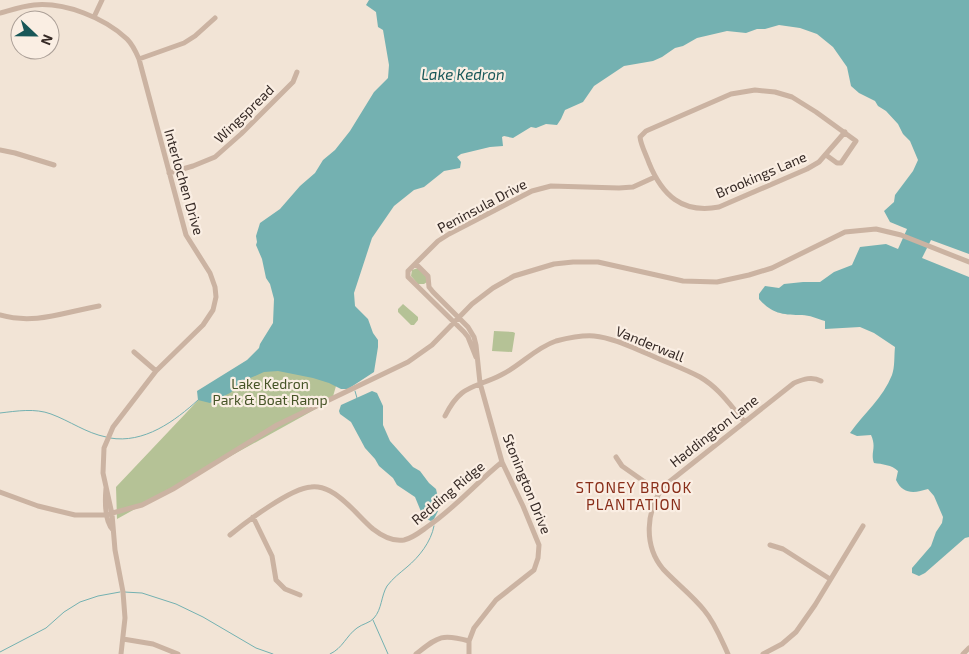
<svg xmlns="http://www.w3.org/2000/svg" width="969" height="654" viewBox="0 0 969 654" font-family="'Exo 2',sans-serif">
<rect width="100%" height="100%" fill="#f2e4d6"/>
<path fill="#b5c296" d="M418,268L426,275L427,282L424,284H418L411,276L412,270Z
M403,304L418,317V320L414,325H411L398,312V309Z
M494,331L513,332L515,333L512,352L492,351Z
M255,356L338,379L332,400L117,519L116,487L204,394Z"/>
<path fill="#74b1b1" d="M369,0H969V254L931,240L922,258L969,277V537L965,538L925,573L919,576L912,573V568L931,546L936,532L942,523L943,517L934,496L928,489C915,493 903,495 896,480L898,471C892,465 882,464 874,463C870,453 877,448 871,435L857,436L850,433C864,413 883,398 892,375C895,367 894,356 895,347L874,333L860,327L825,329V321C818,319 809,315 802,315C784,315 772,314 759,299V294L765,286L779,288L784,284L803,282H820L834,272L852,265L860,247L886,244L898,249L907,229L890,222L884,211L894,202L895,195L913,171L918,160L910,141L903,134L898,124L886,111L878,106L875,101L859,93L851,86L847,67L833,47L817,34L800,28L779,25L765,29H757L746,33L727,31L697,38L683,46L675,48L662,57L653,61L624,66L594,86L583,102L565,110L561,119L557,125L546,124L536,128L531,127L513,138L504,136L502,137L503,146L490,147L461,154L457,157L461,162L460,168L444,171L424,187L414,190L394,206L372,238L354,293L355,306L368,319L373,333L378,340V347L374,372L348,389H341L329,383L313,378L278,371L264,372L248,379L230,393L210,403L198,400L197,391L247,360L259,348L260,344L273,323L274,299L270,284L266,278L262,259L256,245L257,242L256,236L260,223L280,209L300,186L315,173L323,160L335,150L350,131L374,92L388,78L389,65L383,30L378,27L376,12L366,5Z
M372,391L377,393L383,406V425L390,441L413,467L420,471L429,483L436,489L439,502L438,511L434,519L431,521L426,519L422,514L415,497L397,485L393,478L379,466L375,459L365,448L351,422L340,414L339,411L341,405Z"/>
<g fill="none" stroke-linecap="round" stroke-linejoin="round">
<path stroke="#74b1b1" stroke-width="1" d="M355,391L357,398
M0,413C17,411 35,408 51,414C70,421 86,433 106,437
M110,438C144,444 175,421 198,400
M124,592L142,593L176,604L203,617L256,648L273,654
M373,620L388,654
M0,652L46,628L64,612L80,602L98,596L120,592
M330,654C343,648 346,636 357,628C362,624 370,623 374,618C382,609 381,596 387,586C393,578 400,573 407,567C419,557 431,542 434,526"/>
<path stroke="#cbb3a2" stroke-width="5" d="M0,13C11,10 23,6 34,5C65,2 105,18 127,39C133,45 136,52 139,59L186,235L210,273L215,287L216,297L213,310L203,325L156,371L113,427L104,448L103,473L112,514L115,550L123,592L125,618L121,654
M94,17L102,0
M139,59L184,43L195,36L215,18
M0,150L15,153L54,165
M826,155L837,163H841L856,141L816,112L792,97L775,92L755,90L731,94L646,131L640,137C641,146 646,154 649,163C662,195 682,214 719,207L807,169L819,162L845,132
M169,173L193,166L215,157L241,134L293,82L297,72
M416,264L428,276L429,287L433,292L468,327L474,337L476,345L480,383L502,462L523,506L539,545L538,558L534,570L496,600L474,628L469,641V654
M0,315C35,325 64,312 99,306
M134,352L156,371
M476,357L468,337L464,332L408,277V271L438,241L449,234L532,191L551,186L619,188L633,187L655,177
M445,416C461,384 473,389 501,375C520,366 535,348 556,341C568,338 582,335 594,336C613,338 631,347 648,354C665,362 683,368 700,377C719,388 730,405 744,421
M616,457L622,466L659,492
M106,488C105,500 104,521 113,530
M0,492L38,506L75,515H105L142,505L173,489L277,425L408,362L432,345L472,304L493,288L514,276L554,264L573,262H598L683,281L717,282L749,275L772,268L845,232L876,229L901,235L969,262
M253,517L272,556L276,580L285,589L300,595
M230,535C246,522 291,488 311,487C318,486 324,488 330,491C346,499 359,517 373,529C382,536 392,542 404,540C413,538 420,532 427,527C455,508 476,483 502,462
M770,545L783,549L830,579
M123,639L153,644L178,654
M416,654C438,637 441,633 469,641
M728,654C721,639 715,623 704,610C692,595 676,583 663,569C643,545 646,510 664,486L794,383C804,379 812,376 821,381
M763,654L782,644L796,632L815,605L863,526
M963,654L969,648"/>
</g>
<g text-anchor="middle" stroke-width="4.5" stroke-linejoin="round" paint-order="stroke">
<g font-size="14" fill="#352925" stroke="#faeee3">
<text transform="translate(244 114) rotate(-44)" y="5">Wingspread</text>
<text transform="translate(761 175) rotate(-23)" y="5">Brookings Lane</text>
<text transform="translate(184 182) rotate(74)" y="5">Interlochen Drive</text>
<text transform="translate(482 206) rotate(-28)" y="5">Peninsula Drive</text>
<text transform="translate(650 344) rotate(22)" y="5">Vanderwall</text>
<text transform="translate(714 431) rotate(-38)" y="5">Haddington Lane</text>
<text transform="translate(527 484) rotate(68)" y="5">Stonington Drive</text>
<text transform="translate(448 493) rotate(-40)" y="5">Redding Ridge</text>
</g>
<g font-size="14" fill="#465427" stroke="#faeee3">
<text x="270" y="389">Lake Kedron<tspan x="270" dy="16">Park &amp; Boat Ramp</tspan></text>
</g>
<g font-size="15" font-style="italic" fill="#185758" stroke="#faeee3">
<text x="463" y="80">Lake Kedron</text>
</g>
<g font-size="15" letter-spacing="1" fill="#892e19" stroke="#faeee3">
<text x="634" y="493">STONEY BROOK<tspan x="634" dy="17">PLANTATION</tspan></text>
</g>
</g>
<g transform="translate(35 35) rotate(112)"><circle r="24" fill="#faeee3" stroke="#ab9f97"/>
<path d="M0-4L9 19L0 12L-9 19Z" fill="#185758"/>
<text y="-8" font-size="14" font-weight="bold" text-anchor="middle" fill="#352925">N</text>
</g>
</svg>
